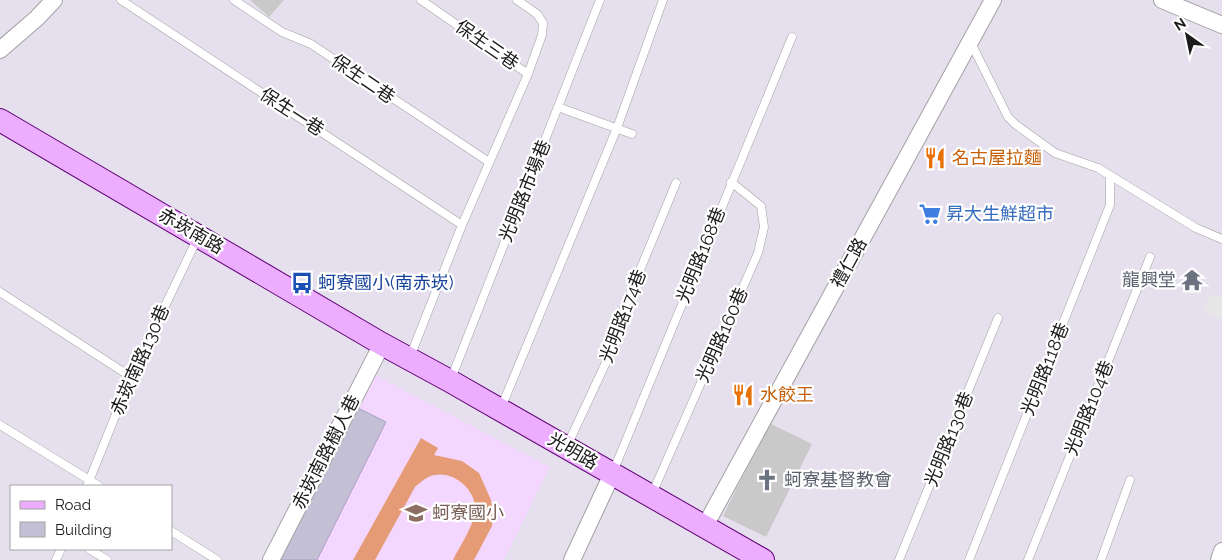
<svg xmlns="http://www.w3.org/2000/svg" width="1222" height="560" viewBox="0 0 1222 560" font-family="Raleway,'Noto Sans TC',sans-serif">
<rect width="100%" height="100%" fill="#e5dfee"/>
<path fill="#f4d7ff" d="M373,374L550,467L504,560H281Z"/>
<path fill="#c9c9c9" d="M250,0H284L269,17Z
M769,423L812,444L766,537L723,516Z"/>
<path fill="#e59b76" d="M421,438L438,448L434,455L462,461L479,473L491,500L493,514L492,526L474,560H453C460,545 473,528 475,511C477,491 455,471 435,475C427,476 421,482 415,487L375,560H353Z"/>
<path fill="#e7e7e7" d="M1210,294L1222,298V319L1203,312Z"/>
<path fill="#c3c0d5" stroke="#a6a1c1" d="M356,407L386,422L317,560H279Z"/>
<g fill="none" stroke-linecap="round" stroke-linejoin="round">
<g stroke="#a2a2a2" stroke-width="9">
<path id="lane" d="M121,0L462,225
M234,0L282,32L311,44L489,162
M421,0L528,74
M971,43L1008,117L1015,124L1055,153L1098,168L1196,228L1222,239
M558,107L632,134
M0,292L131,377
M410,357L462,225L528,74L542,35L543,23L537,14L517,0
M451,379L600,0
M501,408L617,128L663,0
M0,425L99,486
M567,446L616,341L621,316L676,183
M613,472L792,37
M87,486L131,377L198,237
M652,494L758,253L764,227L761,206L731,182
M171,531L217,560
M89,549L107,560
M56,560L61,549
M899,560L998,318
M969,560L1110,205V176
M1028,560L1150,257
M1101,560L1130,480"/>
</g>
<g stroke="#a2a2a2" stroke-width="18">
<path id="street" d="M1162,0L1222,25
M0,50L37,18L54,0
M705,526L993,0
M271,560L382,344
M572,560L612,474
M1219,560L1222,551"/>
</g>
<g stroke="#600074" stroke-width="24">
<path id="secondary" d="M0,120L382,344L450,381L763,560"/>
</g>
<use href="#lane" stroke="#fff" stroke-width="8"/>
<use href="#street" stroke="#fff" stroke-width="16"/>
<use href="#secondary" stroke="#ecadff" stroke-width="22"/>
</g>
<defs>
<g id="restaurant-bare" transform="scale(1.725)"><path d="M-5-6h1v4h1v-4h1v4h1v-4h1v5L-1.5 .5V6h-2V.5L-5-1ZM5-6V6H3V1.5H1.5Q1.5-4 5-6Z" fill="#e8710a" stroke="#fff" stroke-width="2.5" paint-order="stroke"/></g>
<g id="supermarket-bare" transform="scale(1.725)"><path d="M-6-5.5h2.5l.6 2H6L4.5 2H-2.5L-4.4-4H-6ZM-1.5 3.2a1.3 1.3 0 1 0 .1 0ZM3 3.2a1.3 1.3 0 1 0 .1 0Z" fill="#3f7fe0" stroke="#fff" stroke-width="2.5" paint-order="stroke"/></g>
<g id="temple-bare" transform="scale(1.725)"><path d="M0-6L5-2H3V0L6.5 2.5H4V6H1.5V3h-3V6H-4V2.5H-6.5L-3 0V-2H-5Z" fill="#6b7280" stroke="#fff" stroke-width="2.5" paint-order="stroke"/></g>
<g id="bus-bare" transform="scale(1.725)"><path d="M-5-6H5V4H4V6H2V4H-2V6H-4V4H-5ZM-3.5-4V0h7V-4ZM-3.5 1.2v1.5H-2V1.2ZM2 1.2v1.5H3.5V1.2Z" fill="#1a4fb4" stroke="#fff" stroke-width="2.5" paint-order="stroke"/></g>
<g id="church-bare" transform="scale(1.725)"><path d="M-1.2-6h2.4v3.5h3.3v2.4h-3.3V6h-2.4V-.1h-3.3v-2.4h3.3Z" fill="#6b7280" stroke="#fff" stroke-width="2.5" paint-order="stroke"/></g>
<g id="school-bare" transform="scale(1.725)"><path d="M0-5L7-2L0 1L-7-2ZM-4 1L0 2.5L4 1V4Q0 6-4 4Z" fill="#8d6e63" stroke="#fff" stroke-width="2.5" paint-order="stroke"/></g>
</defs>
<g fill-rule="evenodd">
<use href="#restaurant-bare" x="935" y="158"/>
<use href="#supermarket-bare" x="930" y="214"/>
<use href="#temple-bare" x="1192" y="280"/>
<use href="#bus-bare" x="302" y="283"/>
<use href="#restaurant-bare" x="743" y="395"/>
<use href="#church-bare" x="767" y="480"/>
<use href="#school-bare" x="416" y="513"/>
</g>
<g text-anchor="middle" stroke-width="4.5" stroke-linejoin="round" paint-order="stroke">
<g font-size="18" fill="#1b1b1b" stroke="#fff">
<text transform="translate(487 45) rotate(35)" y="6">保生三巷</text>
<text transform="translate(363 79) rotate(34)" y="6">保生二巷</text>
<text transform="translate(292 112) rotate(33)" y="6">保生一巷</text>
<text transform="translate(525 191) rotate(-68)" y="6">光明路市場巷</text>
<text transform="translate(191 231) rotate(30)" y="6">赤崁南路</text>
<text transform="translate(701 255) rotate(-68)" y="6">光明路168巷</text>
<text transform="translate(849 263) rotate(-61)" y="6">禮仁路</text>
<text transform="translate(623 316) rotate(-69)" y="6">光明路174巷</text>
<text transform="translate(722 335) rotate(-66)" y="6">光明路160巷</text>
<text transform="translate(140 360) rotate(-66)" y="6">赤崁南路130巷</text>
<text transform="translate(1045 369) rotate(-68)" y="6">光明路118巷</text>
<text transform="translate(1089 408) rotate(-68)" y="6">光明路104巷</text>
<text transform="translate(949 439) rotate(-68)" y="6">光明路130巷</text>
<text transform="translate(573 451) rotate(30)" y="6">光明路</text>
<text transform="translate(326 452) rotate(-63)" y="6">赤崁南路樹人巷</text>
</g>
<g font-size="18" fill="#c56008" stroke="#fff" text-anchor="start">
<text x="952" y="164">名古屋拉麵</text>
<text x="760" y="401">水餃王</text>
</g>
<g font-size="18" fill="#366cbe" stroke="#fff" text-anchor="start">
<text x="946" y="220">昇大生鮮超市</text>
</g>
<g font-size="18" fill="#5b616d" stroke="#fff" text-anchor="end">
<text x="1176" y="286">龍興堂</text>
<text x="784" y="486" text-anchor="start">蚵寮基督教會</text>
</g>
<g font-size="18" fill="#164399" stroke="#fff" text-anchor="start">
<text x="318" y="289">蚵寮國小(南赤崁)</text>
</g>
<g font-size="18" fill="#785e54" stroke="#fff" text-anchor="start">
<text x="432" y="519">蚵寮國小</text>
</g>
</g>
<rect x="10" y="485" width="162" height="65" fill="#ffffff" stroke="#a4a4a4"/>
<rect x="20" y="501" width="25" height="8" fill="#ecadff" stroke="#a4a4a4"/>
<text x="55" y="510" font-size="15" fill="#1b1b1b">Road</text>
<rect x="20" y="522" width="25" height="15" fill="#c3c0d5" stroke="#a4a4a4"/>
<text x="55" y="535" font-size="15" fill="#1b1b1b">Building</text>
<g transform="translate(1187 35) rotate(327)" stroke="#ffffff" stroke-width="4" paint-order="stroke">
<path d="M0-4L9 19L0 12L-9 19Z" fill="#1b1b1b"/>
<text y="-8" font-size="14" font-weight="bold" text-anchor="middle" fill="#1b1b1b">N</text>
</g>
</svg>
